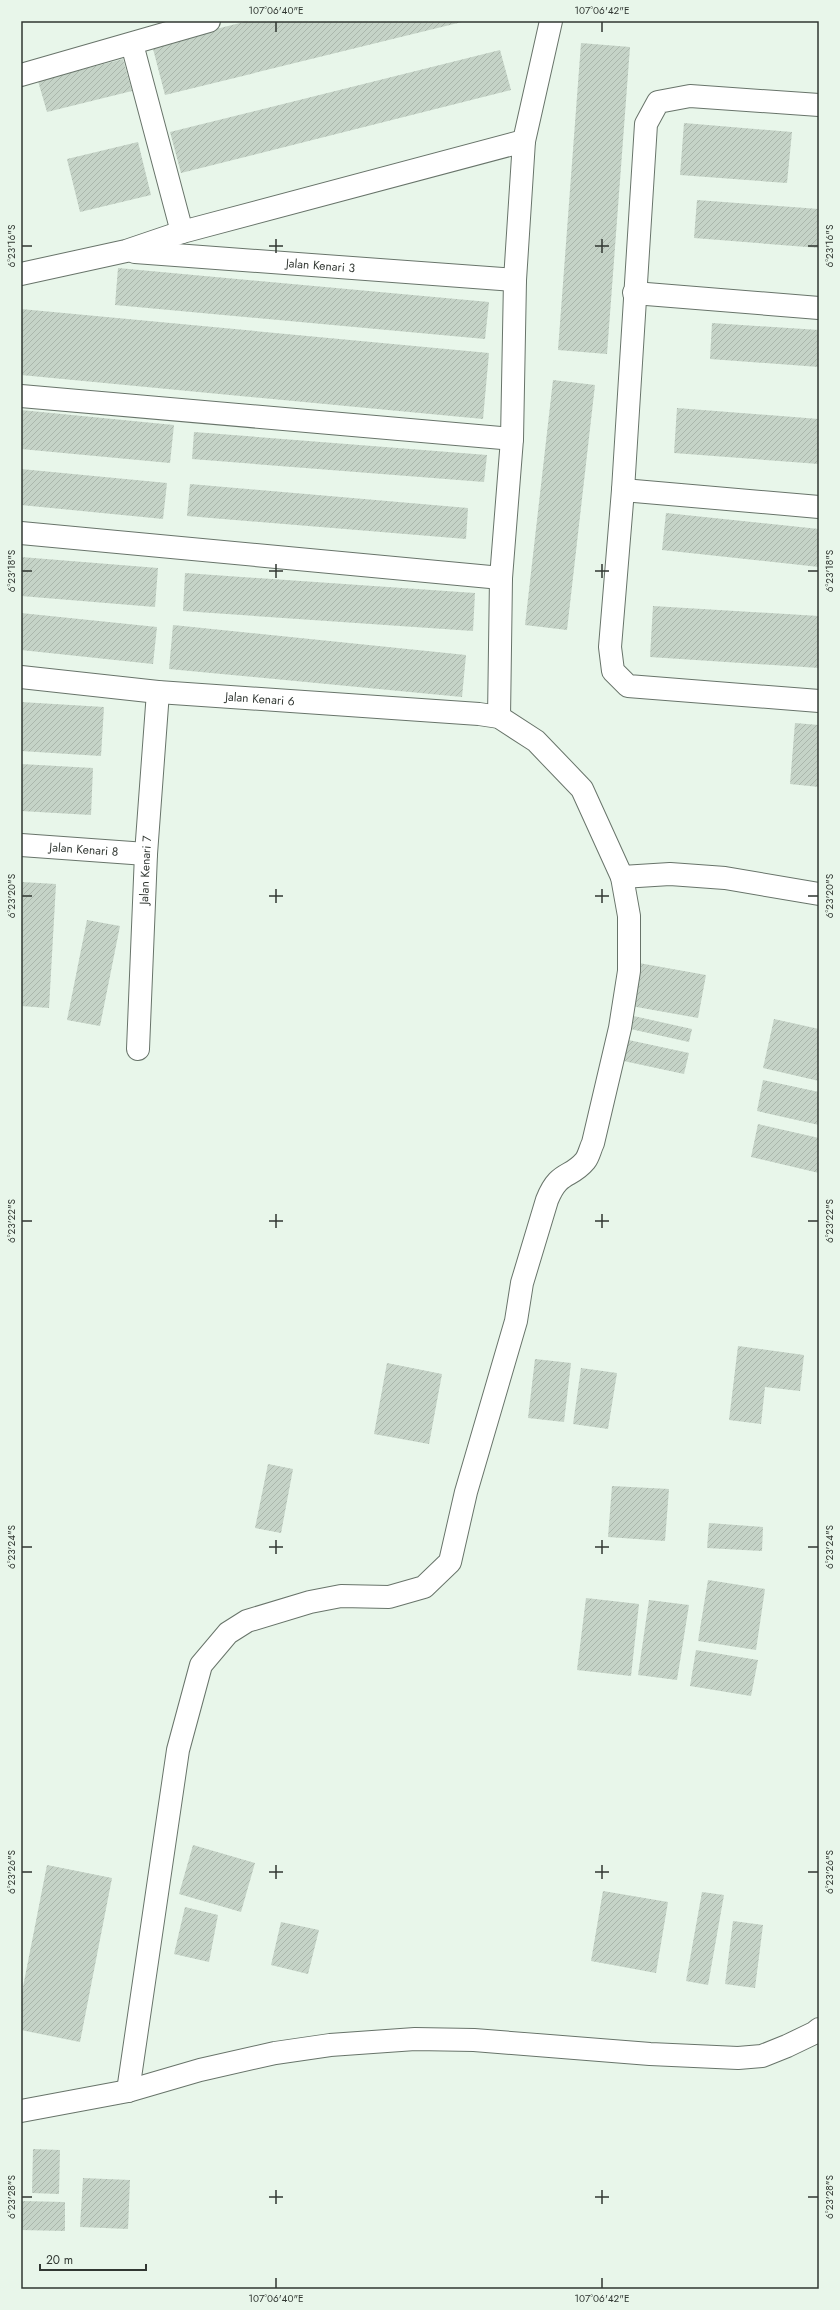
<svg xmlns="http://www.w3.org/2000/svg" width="840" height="2310" viewBox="0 0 840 2310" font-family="Jost,sans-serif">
<defs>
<pattern id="building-hatch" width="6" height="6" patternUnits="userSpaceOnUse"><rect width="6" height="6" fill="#c5d3c7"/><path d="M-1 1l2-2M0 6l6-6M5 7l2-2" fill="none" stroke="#aab6ab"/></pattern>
</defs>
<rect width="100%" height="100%" fill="#e8f6ea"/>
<path fill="url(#building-hatch)" d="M248,21H461L462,22L165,95L152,45Z
M581,43L630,47L607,354L558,350Z
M500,50L511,90L181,173L170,132Z
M123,59L132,91L47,112L38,81Z
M684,123L792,132L787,183L680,175Z
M138,142L151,195L80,212L67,159Z
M697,200L819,209V248L694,238Z
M118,268L489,302L485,339L115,305Z
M21,309L489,353L483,419L21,375Z
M712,323L819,330V367L710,359Z
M553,380L595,385L567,630L525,625Z
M677,408L819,419V464L674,453Z
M21,410L174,425L170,463L21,449Z
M194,432L487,455L484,482L192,459Z
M21,469L167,483L163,519L21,505Z
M190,484L468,508L466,539L187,516Z
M666,513L819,529V567L662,550Z
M21,557L158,568L155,607L21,596Z
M185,573L475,593L473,631L183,611Z
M653,606L819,616V668L650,657Z
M21,613L157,627L153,664L21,650Z
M173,625L466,655L462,697L169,669Z
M21,702L104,707L101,756L21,751Z
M795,723L819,725V787L790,784Z
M21,764L93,768L91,815L21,811Z
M22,882L56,884L49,1008L21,1006Z
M87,920L120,926L100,1026L67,1020Z
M639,963L706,975L698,1018L631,1006Z
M629,1015L692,1029L689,1042L626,1028Z
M774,1019L819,1029V1081L763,1068Z
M624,1039L689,1053L684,1074L619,1060Z
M763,1080L819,1092V1125L757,1111Z
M758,1124L819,1138V1173L751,1157Z
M738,1346L804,1355L800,1391L765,1387L761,1424L729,1420Z
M535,1359L571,1363L564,1422L528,1418Z
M387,1363L442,1374L429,1444L374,1434Z
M581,1368L617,1373L608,1429L573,1424Z
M268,1464L293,1469L281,1533L255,1528Z
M612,1486L669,1489L665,1541L608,1537Z
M709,1523L763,1527L762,1551L707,1548Z
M708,1580L765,1589L756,1650L698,1641Z
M586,1598L639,1604L631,1676L577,1670Z
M649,1600L689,1605L677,1680L638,1675Z
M696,1650L758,1660L751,1696L690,1686Z
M193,1845L255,1863L241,1912L179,1894Z
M47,1865L112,1878L80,2042L21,2030V1997Z
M603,1891L668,1902L656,1973L591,1961Z
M702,1892L724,1895L708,1985L686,1981Z
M185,1907L218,1915L209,1962L174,1954Z
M733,1921L763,1925L755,1988L725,1984Z
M281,1922L319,1930L308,1974L271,1965Z
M33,2149L60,2150L59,2194L32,2193Z
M83,2178L130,2180L128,2229L80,2227Z
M21,2201L65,2202V2231L21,2230Z"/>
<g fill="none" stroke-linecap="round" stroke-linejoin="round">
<g stroke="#68746a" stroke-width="24">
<g id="minor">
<path d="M132,44L182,232"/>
<path d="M21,75L209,21"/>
<path d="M819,105L690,96L658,102L646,124L623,490L610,647L613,671L628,686L819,701"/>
<path id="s1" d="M135,252L515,280"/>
<path d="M21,274L126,251L182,232L524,141"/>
<path d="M634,293L819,308"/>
<path d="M21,396L512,439"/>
<path d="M623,490L819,507"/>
<path d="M21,533L501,578"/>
<path id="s2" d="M21,677L158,692L479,714L499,717L536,741L582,789L622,877L629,916V971L620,1028L593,1143C590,1149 589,1156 585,1161C570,1179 559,1170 547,1200L522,1283L516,1321L466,1492L450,1562L424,1587L389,1597L341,1596L310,1602L247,1621L228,1633L201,1665L178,1750L128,2091"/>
<path d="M499,717L501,578L512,439L515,280L524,141L551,21"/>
<path id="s3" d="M21,845L146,854"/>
<path d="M622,877L670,874L725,878L819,894"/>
<path id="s4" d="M138,1049L146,854L158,692"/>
<path d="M21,2111L128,2091L200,2070L275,2053L330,2045L415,2039L474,2040L650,2054L738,2058L762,2056L787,2046L814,2033L819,2029"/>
</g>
</g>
<use href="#minor" stroke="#fff" stroke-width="22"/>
</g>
<path fill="none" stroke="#313732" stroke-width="1.5" d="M276,22V32M602,22V32M276,239V253M602,239V253M22,246H32M269,246H283M595,246H609M808,246H818M276,564V578M602,564V578M22,571H32M269,571H283M595,571H609M808,571H818M276,889V903M602,889V903M22,896H32M269,896H283M595,896H609M808,896H818M276,1214V1228M602,1214V1228M22,1221H32M269,1221H283M595,1221H609M808,1221H818M276,1540V1554M602,1540V1554M22,1547H32M269,1547H283M595,1547H609M808,1547H818M276,1865V1879M602,1865V1879M22,1872H32M269,1872H283M595,1872H609M808,1872H818M276,2190V2204M602,2190V2204M22,2197H32M269,2197H283M595,2197H609M808,2197H818M276,2278V2288M602,2278V2288"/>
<g text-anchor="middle" stroke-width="3" stroke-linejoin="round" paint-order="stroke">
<g font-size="12" fill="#313732" stroke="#e8f6ea">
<text dy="4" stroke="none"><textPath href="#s1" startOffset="186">Jalan Kenari 3</textPath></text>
<text dy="4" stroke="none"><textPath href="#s2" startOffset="240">Jalan Kenari 6</textPath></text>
<text dy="4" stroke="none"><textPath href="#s3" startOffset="63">Jalan Kenari 8</textPath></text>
<text dy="4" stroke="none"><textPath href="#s4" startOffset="179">Jalan Kenari 7</textPath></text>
</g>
</g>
<rect width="840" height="2310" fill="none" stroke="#e8f6ea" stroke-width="44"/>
<path d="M40 2264v6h106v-6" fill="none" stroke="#313732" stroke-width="2"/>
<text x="46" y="2264" font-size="12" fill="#313732" stroke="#e8f6ea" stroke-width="3" paint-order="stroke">20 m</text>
<rect x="22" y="22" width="796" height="2266" fill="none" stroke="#313732" stroke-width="1.5"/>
<g font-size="10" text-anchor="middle" fill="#313732">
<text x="276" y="14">107°06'40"E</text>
<text x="602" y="14">107°06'42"E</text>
<text transform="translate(11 246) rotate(-90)" y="4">6°23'16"S</text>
<text transform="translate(829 246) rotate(-90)" y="4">6°23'16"S</text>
<text transform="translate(11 571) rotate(-90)" y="4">6°23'18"S</text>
<text transform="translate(829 571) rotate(-90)" y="4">6°23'18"S</text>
<text transform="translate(11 896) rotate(-90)" y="4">6°23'20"S</text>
<text transform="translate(829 896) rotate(-90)" y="4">6°23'20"S</text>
<text transform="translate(11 1221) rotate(-90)" y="4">6°23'22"S</text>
<text transform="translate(829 1221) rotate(-90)" y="4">6°23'22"S</text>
<text transform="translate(11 1547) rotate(-90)" y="4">6°23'24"S</text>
<text transform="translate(829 1547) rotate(-90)" y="4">6°23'24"S</text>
<text transform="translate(11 1872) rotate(-90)" y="4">6°23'26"S</text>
<text transform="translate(829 1872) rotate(-90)" y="4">6°23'26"S</text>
<text transform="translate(11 2197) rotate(-90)" y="4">6°23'28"S</text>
<text transform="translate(829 2197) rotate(-90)" y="4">6°23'28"S</text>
<text x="276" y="2302">107°06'40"E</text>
<text x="602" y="2302">107°06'42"E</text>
</g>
</svg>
